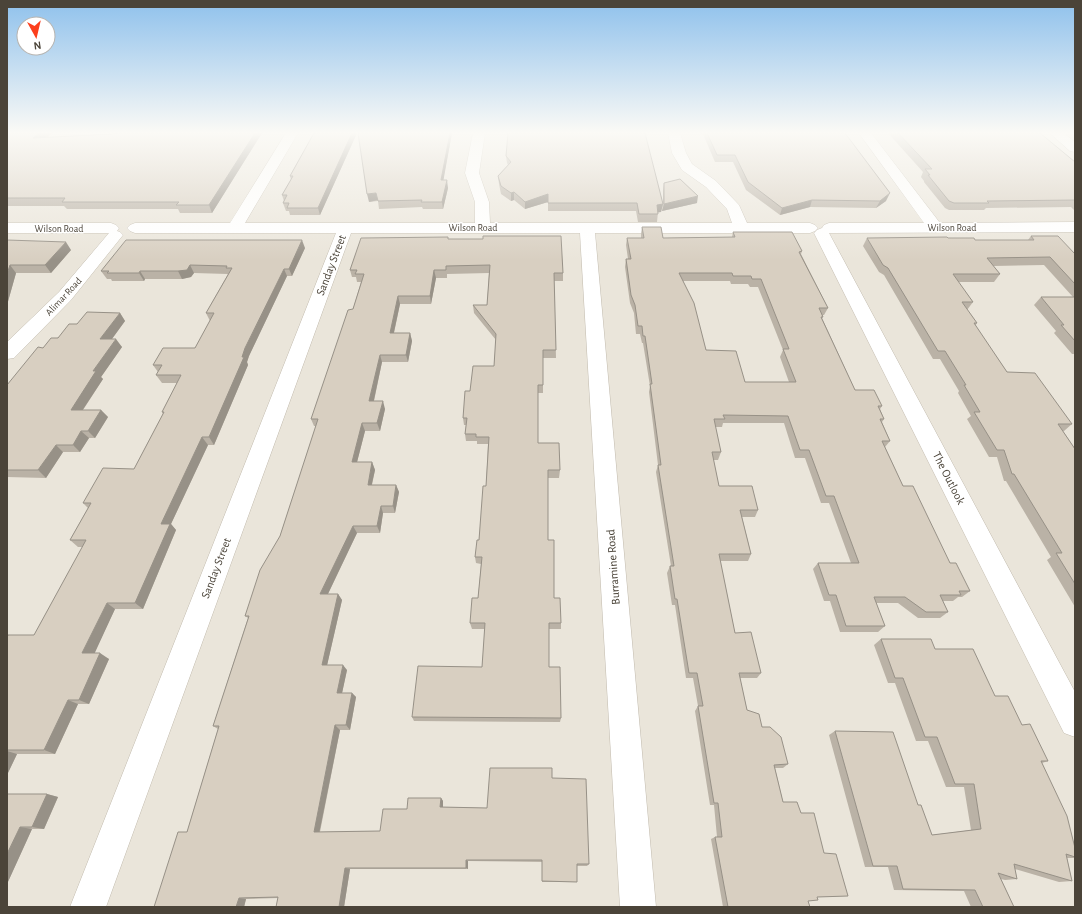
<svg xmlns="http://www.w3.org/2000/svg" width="1082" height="914" viewBox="0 0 1082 914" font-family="'Alegreya Sans',sans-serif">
<rect width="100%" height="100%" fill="#f6f3ec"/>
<path fill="#eae5da" d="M7,133H1075V907H7Z"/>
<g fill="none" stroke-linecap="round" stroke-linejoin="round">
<g stroke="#c2bbae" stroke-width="1">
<path id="minor" d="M286,133H298L245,223H475V202L465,173L473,133H485L479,173L489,202L490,223H732L727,209L706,187L682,170L672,153L668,133H680L686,153L692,164L716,181L739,205L747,223H810L815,225L818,228L815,231L810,233H595L656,907H620L580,233H351L106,907H70L336,233H135L130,231L127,228L130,225L135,223H230Z
M859,133H871L940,223L1075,222V232L829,233L1075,692V737L1064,733L814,233L817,230L822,228L824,225L829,223H924Z
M1050,133H1063L1075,142V152L1070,151Z
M7,223H111L116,225L119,228L117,231L120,232L123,235L71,300L14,358L7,359V342L59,292L109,233H7Z"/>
</g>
<use href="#minor" fill="#fff" fill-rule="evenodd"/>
</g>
<path fill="#bab2a6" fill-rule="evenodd" d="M7,133H52L47,138L112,134L117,133H262L212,213H180L178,209H67L64,206H7Z
M314,133H357L320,215H290L289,211H286L283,203L284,201L282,195L291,180L290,176Z
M452,133L443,180L448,188L443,209H423L422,207L379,209L378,201L369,202Z
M700,133H845L886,201L876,208L810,207L780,215L746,190L733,162H715L703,134H701Z
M888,133H1040L1075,162V210H1074L1071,207L986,208L984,210H949L945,208L924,182V181L921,177L923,172L897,143Z
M506,156L663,204V190L664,183L697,203L662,211L663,204L661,212H658L657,222H638L636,211H548V202L525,209L514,200L511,201L501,194L499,184L498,176L508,165L507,163Z
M642,227L663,238L732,237L733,232L802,251L801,254L828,308L824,315H823V317L822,318L855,390L882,406L880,409L884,419L882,422L890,441L885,447L903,486L950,563L970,591L962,597H958L953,601H943L948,612L940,618H918L898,603H876L885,626L878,632H840L830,601H824L813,569L818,563H851L829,503H821L805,458H795L784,423H723L722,427H715L721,452L718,460H713L719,486L758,510L755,517H742L751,554L748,561H720L735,633L761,673L757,678H740L747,710L762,727L788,764L783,768H775L783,802L801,813L824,853L848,896L817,897L808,901L810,907H723L711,839L715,837H717L714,805H710L695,711L698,706L693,678H686L675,605H672L667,573L670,566H671L656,472L658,465L649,392L650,386L643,343H642L640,334H636L634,313L630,303L625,267L626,259H628L626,245L627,238H641V234ZM683,281H730L731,284H748L750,287H758L783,350L780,357L789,382H745L706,350Z
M1031,236L1075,254V354H1072L1054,333L1056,331L1034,305L1041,297H1073L1044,265L993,266L1000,274L994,282H958L973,302L967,310L977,323L975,326L1007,372L1072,424L1064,431H1063L1075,449V607L1047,560L1051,557L1006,481H1004L997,457H989L967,419L971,416L958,393L959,391L940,359H933L884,275L879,272L863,246L867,238H948L975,240H1028Z
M448,237V239L563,273V281H554L556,358H543V393H538V443L560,470L559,478H548V540L554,598L561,623V629H549V667L561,718L560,722L414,721L412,717L482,667L485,629H472L470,623L478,598L481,564L476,563L475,557L479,540L486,486L488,444H477V441H466L465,434L466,425H464L463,418L470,391L494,366L496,340L474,313L473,305H487L489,273L447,274V278H436L431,304H400L394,333H410L412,341L408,362H382L374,401L385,409L380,431H365L357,462H372L375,470L372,485H396L399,492L395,513H383L380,533H357L328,594H338L342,600L327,665L347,670L342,693H352L356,697L350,730H340L320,832L380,831L407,809L441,798L443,801V807L487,808L552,778L589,864L587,866H577V882H542V862L468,861V869H350L344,907H276L278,898L246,899L244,907H154L187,832L218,729L213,726L248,618L245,616L280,536L316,426H314L311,419L353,309L361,282H357L356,277H352L350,270Z
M7,240L71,250L51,273H16L7,305Z
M305,248L292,276H287L249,356L247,362L248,365L214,445H208L171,524L176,530L143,609H115L94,653L109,659L89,704H78L55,754H17L7,775V638L34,635L83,547H78L70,540L88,508L83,503L134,469L163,414L162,412L177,383H162L156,375L158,372L153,365L195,348L210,321L206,313L228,274L194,273L191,277L182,279H145L144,281H112L111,279H107L101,271Z
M120,313L125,321L112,339L122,347L101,377L103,379L83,410H101L108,417L95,438H89L80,452H63L46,478L7,477V385L43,348L77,324Z
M881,639L935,649L995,696L1022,725L1048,761L1042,763L1075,848V858H1067L1072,881L1059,882L1015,869L1017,879L1005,880L1001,879L1014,907H971L964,891L894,890L888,867H865L829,735L835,731L918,805L932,835L971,830L964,787H946L928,741H916L895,683H888L874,645Z
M7,794H47L58,797L44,829H32L7,884Z"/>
<path fill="#979187" d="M39,133H52L37,146L33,138Z
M255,133H262L212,213L209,205Z
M352,133H357L320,215L318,208Z
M450,133H452L442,188L441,180Z
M447,180L448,188L443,209L442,202Z
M514,192V200L511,201V193Z
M376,193L378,200L369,202L367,194Z
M890,193L886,201L876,208L880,201Z
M548,194V202L525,209V202Z
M698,196L697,203L662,211L664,204Z
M812,200L810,207L780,215L782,208Z
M663,204L661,212L655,213L657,205Z
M302,240L305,248L292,276L289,269Z
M66,242L71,250L51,273L45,265Z
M10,265L16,273L7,305V274Z
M190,265L194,273L191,277L182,279L178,271Z
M284,269L287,276L249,356L247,362L248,365L214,445L209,437L245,348Z
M434,270L436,278L431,304L430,296Z
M140,271L145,279L144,281L139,273Z
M398,296L400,304L392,341L390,333Z
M120,313L125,321L106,347L100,339Z
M410,333L412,341L408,362L406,355Z
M116,339L122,347L101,377L103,379L78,417L71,410L93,371Z
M380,355L382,362L372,409L369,401Z
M383,401L385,409L380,431L377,423Z
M101,410L108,417L95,438L88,431Z
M362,423L365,431L355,470L352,462Z
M81,431L89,438L80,452L73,445Z
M202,437L208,445L171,524L176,530L143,609L135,603L161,524Z
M56,445L63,452L46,478L38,470Z
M372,462L375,470L370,492L368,485Z
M396,485L399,492L395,513L393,506Z
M381,506L383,513L380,533L377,526Z
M353,526L357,533L325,600L320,594Z
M338,594L342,600L326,670L322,665Z
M107,603L115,609L92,659L82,653Z
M100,653L109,659L89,704L79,700Z
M343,665L347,670L341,698L337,693Z
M352,693L356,697L350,730L346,725Z
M68,700L78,704L55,754L44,750Z
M335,725L340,730L319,834L314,832Z
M7,751L17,754L7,775Z
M47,794L58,797L44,829L32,827Z
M441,798L443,801V810L440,807Z
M20,827L32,829L7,884V854Z
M466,860L468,861V869L466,868Z
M345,868L350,869L344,907H339Z
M239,898L246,899L244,907H236Z"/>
<path fill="#d8cfc1" stroke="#979187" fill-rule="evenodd" d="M7,133H39L33,138L112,134L117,133H255L209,205H176L179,202H62L65,198H7Z
M314,133H352L318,208H287L289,203H283L287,195H282L293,176H290Z
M358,133H450L441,180H447L442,202H421L422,200L378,201L376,193L367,194Z
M508,133H645L663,204L657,205L658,214H639L637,203H548V194L525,202L514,192L511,193L501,186L498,176L511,162L506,156Z
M707,133H845L890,193L880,201L812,200L782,208L748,182L735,155H717Z
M898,133H1040L1075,162V200L987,201L989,203H954L949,201L928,175H930L925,169H932Z
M680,179L698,196L664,204V183Z
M642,227H661L663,238L735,237L733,232H792L802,251L799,252L828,308H819L823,317H821L855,390H874L882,406H878L884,419H880L890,441H882L903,486H913L950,563H956L970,591H959L961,595H940L948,612H926L905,597H874L885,626H846L836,595H829L818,563H859L834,496H826L809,450H800L788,416L723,415L725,419H714L721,452H712L719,486H752L758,510H740L751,554H719L735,633L751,632L761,673H739L747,710L759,714L762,727H770L781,737L788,764L774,765L783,802H797L801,813H814L824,853L836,854L848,896L817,897L818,900L808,901L810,907H728L715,837H722L718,803H714L698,706H703L697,673H689L677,599H675L670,566H674L658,465H661L650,384H652L645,336H643L642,326H638L635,305L631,295L626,259H631L627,238H644ZM679,273H732L733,276H751L752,279H761L789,349H783L796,382H745L736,351L706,350L694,303Z
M483,236H561L563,273H554L556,350H543V385H538V443H559L560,470H548V540H554V598H560L561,623H549V667H560L561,718L412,717L418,666L482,667L485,623H470L472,598H478L482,557H475L477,540H479L483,486H486L489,437H476V434H465L467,418H463L465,391H470L473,366H494L496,334L473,305H487L490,265L446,266V270H434L430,296H398L390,333H410L406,355H380L369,401H383L377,423H362L352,462H372L368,485H396L393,506H381L377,526H353L320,594H338L322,665H343L337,693H352L346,725H335L314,832L380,831L383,809H407L408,798H441L440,807L487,808L490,768H552V778L586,779L589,864H577V882L542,881V860H466V868H345L339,907H276L278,897L239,898L236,907H154L178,832H187L219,726H213L249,616H245L260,570L280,536L318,419H311L348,310L353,309L364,274H355L357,270H350L361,238L448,237V239H483Z
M1031,236H1058L1075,254V284L1050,257L987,258L1000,274H953L973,302H962L977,323H974L1007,372L1035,373L1072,424H1058L1075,449V584L1056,553H1062L1014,474H1012L1004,450H997L974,412H980L964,385H966L945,351H938L888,268L883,265L867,238L947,237L948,238H974L975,240H1034Z
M7,240L66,242L45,265H10L7,274Z
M126,240H302L289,269H284L245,348L242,357H244L209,437H202L161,524H170L135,603H107L82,653H100L79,700H68L44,750H7V638L8,635H34L86,540H70L91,503H83L103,468L134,469L164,412H162L181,375H156L162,365H153L163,348H195L214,313H206L232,268H226L227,266L190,265L187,270L178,271H140L139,273H107L109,271H101Z
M1041,297H1075V341L1061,325H1064Z
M87,312L120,313L100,339H116L93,371H96L71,410H101L88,431H81L73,445H56L38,470H7V385L38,347L43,348L51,338H58L69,324H77Z
M881,639H931L935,649H973L995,696H1008L1022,725L1030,724L1048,761H1041L1067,816L1075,848V857L1066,854L1072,881L1014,864L1017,879L998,873L1014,907H983L975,890L903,889L897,866H873L835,731L893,732L918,805H921L932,835L981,829L974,784H955L937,737H925L903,678H895Z
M7,794H47L32,827H20L7,854Z"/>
<linearGradient id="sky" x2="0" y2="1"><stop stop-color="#8fc1ec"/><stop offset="0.51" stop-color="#fbfaf6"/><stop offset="1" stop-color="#fbfaf6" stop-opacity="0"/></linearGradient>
<rect width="1082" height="260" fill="url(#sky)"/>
<g text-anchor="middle" stroke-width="3" stroke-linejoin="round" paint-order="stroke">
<g font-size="10" fill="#4b4439" stroke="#fff">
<text x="473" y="231">Wilson Road</text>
<text x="952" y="231">Wilson Road</text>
<text x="59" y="232">Wilson Road</text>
<text transform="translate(63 296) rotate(-47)" y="4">Alimar Road</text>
</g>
<g font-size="12" fill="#4b4439" stroke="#fff">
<text transform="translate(331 265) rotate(-69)" y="4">Sanday Street</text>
<text transform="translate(949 478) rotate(63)" y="4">The Outlook</text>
<text transform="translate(613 567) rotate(-94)" y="4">Burramine Road</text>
<text transform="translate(216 568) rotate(-69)" y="4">Sanday Street</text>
</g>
</g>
<rect width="1082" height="914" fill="none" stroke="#4b4439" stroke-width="16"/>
<g transform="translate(36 36) rotate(172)"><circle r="19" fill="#ffffff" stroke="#b7b4b0"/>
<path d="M0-3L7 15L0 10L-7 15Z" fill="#fc3f1d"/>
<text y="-6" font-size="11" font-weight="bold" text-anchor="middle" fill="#4b4439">N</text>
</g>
</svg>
